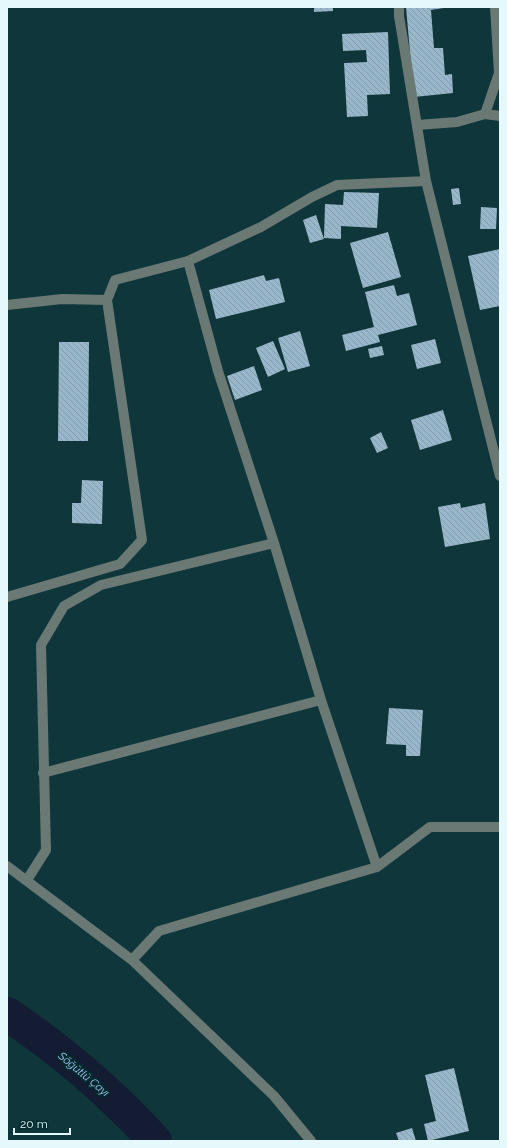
<svg xmlns="http://www.w3.org/2000/svg" width="507" height="1148" viewBox="0 0 507 1148" font-family="Raleway,sans-serif">
<defs>
<pattern id="building-back-hatch" width="6" height="6" patternUnits="userSpaceOnUse"><rect width="6" height="6" fill="#99b7ca"/><path d="M-1 5l2 2M0 0l6 6M5-1l2 2" fill="none" stroke="#849caa"/></pattern>
</defs>
<rect width="100%" height="100%" fill="#0f363a"/>
<g fill="none" stroke-linecap="round" stroke-linejoin="round">
<path stroke="#131c33" stroke-width="34" d="M7,1014C61,1050 111,1093 155,1141"/>
</g>
<path fill="url(#building-back-hatch)" d="M314,7H333V11L314,12Z
M406,7H450L431,10L434,48H443L445,75L452,74L453,93L414,97Z
M388,32L390,94L367,95L368,116L347,117L344,63L367,62L366,50L343,51L342,34Z
M459,188L461,204L453,205L451,189Z
M344,192L379,193L377,228L341,226V239L324,238L325,204L343,205Z
M481,207L497,208L496,229H480Z
M316,215L324,239L310,243L303,220Z
M388,232L401,277L363,288L350,243Z
M500,249V306L480,310L468,256Z
M264,275L266,281L279,278L285,302L216,319L209,290Z
M394,285L397,296L409,293L417,325L378,335L380,342L346,351L342,335L374,327L365,292Z
M300,331L310,366L288,372L278,338Z
M435,339L441,363L417,369L411,345Z
M273,341L285,369L268,377L256,348Z
M59,342H89L88,441H58Z
M382,346L384,355L370,358L368,349Z
M254,366L262,390L235,400L227,376Z
M443,410L452,440L420,450L411,420Z
M381,432L388,448L377,453L370,438Z
M82,480L103,481L102,524L72,523V503H81Z
M460,503L461,508L485,503L490,539L445,547L438,507Z
M389,708L423,710L420,756H406V745L386,744Z
M454,1068L469,1131L428,1141L424,1124L436,1121L425,1075Z
M412,1128L416,1141H399L396,1133Z"/>
<g fill="none" stroke-linecap="round" stroke-linejoin="round">
<path stroke="#6a7974" stroke-width="10" d="M399,7V16L426,181L500,476
M485,114L500,116
M417,125L457,122L485,114L499,73L495,7
M188,261L218,371L274,543L321,700L377,867
M7,305L62,299L107,300L115,280L188,261L261,227L312,197L337,185L426,181
M7,597L120,564L142,540L107,300
M43,773L321,700
M7,866L132,960L274,1096L311,1141
M27,880L46,850L41,645L64,606L101,585L274,543
M132,960L159,931L377,867L430,827H500"/>
</g>
<g text-anchor="middle" stroke-width="4" stroke-linejoin="round" paint-order="stroke">
<g font-size="11" font-style="italic" fill="#b3c8fc" stroke="#032c30">
<text transform="translate(84 1074) rotate(40)" y="4">Söğütlü Çayı</text>
</g>
</g>
<rect width="507" height="1148" fill="none" stroke="#e5f9fc" stroke-width="16"/>
<path d="M14 1128v6h56v-6" fill="none" stroke="#e5f9fc" stroke-width="2"/>
<text x="20" y="1128" font-size="12" fill="#e5f9fc" stroke="#032c30" stroke-width="3" paint-order="stroke">20 m</text>
</svg>
